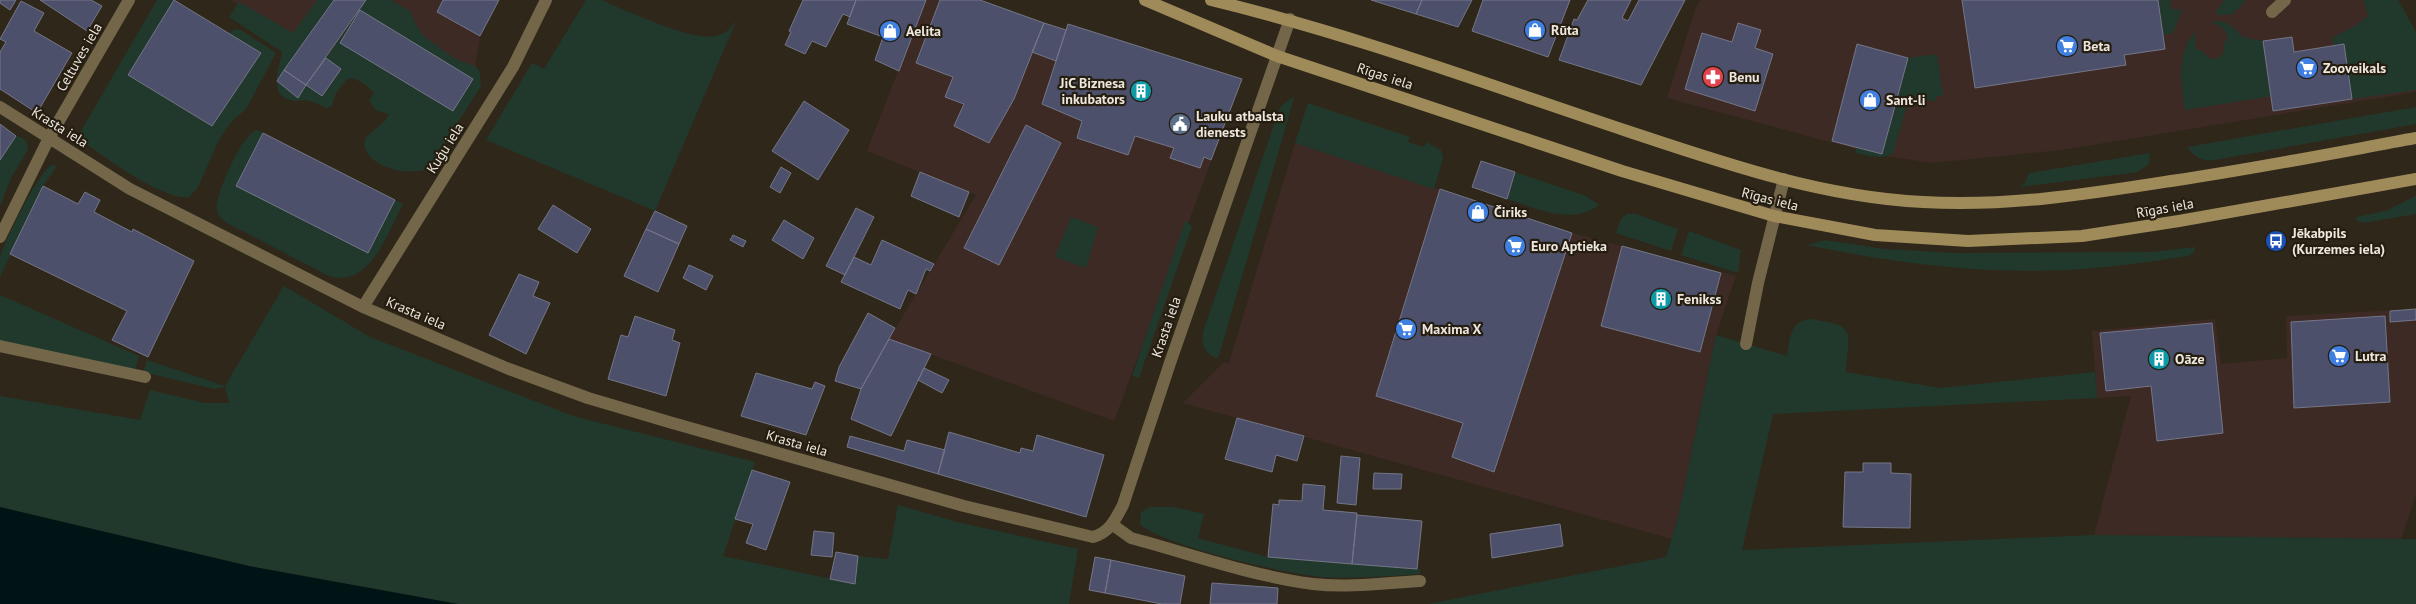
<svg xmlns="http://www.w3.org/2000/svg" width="2416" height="604" viewBox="0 0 2416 604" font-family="'PT Sans',sans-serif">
<rect width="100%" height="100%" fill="#2f2719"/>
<path fill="#3d2a25" d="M230,0H324L297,37Z
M367,0H499L480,36L473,79Z
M856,0H980L1066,30L1068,24L1242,79L1114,421L889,339L976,195L867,151L898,71L875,60L883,37L847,24Z
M1701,0H2398L2416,32V92L2062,150L1932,163L1878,155L1667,98L1696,7Z
M1295,143L1572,233L1736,276L1716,335L1677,521L1672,539L1183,403L1224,362L1229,363Z
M2416,309V494L2401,539L2094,535L2131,396L2097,398L2092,331L2215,319L2221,364L2287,358L2286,316Z"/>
<path fill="#21392c" d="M157,0H174L128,75L211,126L260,53L228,33L236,29L241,30L276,53L246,109L231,122L218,142L198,187L189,197C162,201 100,153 77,138Z
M317,0H334L277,81L298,97L306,85L322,96L341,69L326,58L366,0H391L410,11L417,27L425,37L455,59L475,66L480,72L481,86L428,169C407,177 359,166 365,138L386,120L389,114L377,111L369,101L374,93C366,85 358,77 347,79L336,93L332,106L328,108C321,107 317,102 310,101C304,99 297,102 290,100C268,94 279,68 282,52L229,17L239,2L293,33Z
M586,0H601C627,10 694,44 719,35C729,32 733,26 738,17L655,211L486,140L532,63L544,69Z
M2158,0H2170L2171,9L2182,10L2173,33L2163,35Z
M2224,0H2246L2233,14L2220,15L2215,13Z
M2364,0H2398L2416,32V90L2352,99L2332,38L2355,26L2368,16Z
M2222,21L2232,26L2243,37L2263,41L2271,96L2185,110C2181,83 2176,55 2195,31V48L2203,52L2210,59L2219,58L2225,50L2223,44L2227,39V33L2220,26L2211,22Z
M1937,54L1943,96H1936V101L1909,98L1893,153C1882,161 1868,155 1855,153L1857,147L1882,154L1908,58Z
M1293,97L1294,98L1218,359C1204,352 1201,347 1203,332L1278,113L1282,105Z
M1308,103L1410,137L1408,142L1424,147L1426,142L1441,150L1443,159L1434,189L1295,143Z
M2416,107V124L2215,160C2204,162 2194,157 2187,147Z
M257,130L263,133L237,186L368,253L395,200L403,204C388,231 370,289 329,276L227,223C223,220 219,217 217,212C214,196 242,134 257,130Z
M16,136L23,138L27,143L28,150L11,178L0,206V160Z
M2150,153L2149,164L2138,172L2020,187L2025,183L2029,173Z
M52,165L57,166L43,186L0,277C0,271 0,264 0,258C3,244 40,169 52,165Z
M1515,172L1586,196L1599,205C1572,226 1536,208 1507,199Z
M2416,196V214L2364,223L2357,221L2356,217L2385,211Z
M1627,214H1636L1678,229L1671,251L1616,233L1621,219Z
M1071,217L1098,227L1086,268L1055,257Z
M1185,221L1192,226L1139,378L1132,376Z
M1689,231L1741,250L1738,273L1681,255Z
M1825,240L1884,249L1954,253L2151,252L2195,247L2194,253L2188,256C2148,262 2108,268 2067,270C1979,274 1893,263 1807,245Z
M284,286L370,337L573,416L755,462L723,556L855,584L858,556L888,559L898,505L957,522L1078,549L1069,604H458L249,566L0,507V396L140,420L150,390L205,403H229L225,387L214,389L143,372L147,360L225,386Z
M0,295L139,356L135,370L0,341Z
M1810,319C1859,326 1848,331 1846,372L1940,388L2095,372L2097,398L1773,414L1742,550L2094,535L2416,539V604H1428L1666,557L1677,521L1716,335L1787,356C1790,339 1790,321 1810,319Z
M1150,507H1174L1204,514L1198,538L1268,557L1420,569V574C1387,576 1354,579 1321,577C1287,574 1163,546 1140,524L1141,512Z"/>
<path fill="#001416" d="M0,507L249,566L458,604H0Z"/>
<path fill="#4d506a" stroke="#747687" d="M0,0H16L10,10L0,3Z
M40,0H91L102,6L87,31Z
M174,0L261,53L212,126L128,75Z
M334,0H366L306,85L284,70Z
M443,0H499L480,36L437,12Z
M803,0H856L850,17L843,14L826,47L812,41L805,54L785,45L791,32L789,31Z
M856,0H926L899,71L875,60L883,37L847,24Z
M940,0H980L1044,23L1014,99L989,143L954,126L964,104L945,97L953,77L916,63Z
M1371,0H1422L1416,14Z
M1422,0H1472L1458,27L1416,14Z
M1483,0H1570L1548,57L1472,31Z
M1588,0H1631L1622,18L1628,21L1639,0H1685L1641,85L1559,60L1574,19L1577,20Z
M1962,0H2158L2165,49L2124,55L2126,65L1975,88Z
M21,1L44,13L34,31L72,53L37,113L0,89V52L6,42L0,39Z
M360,10L473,79L453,111L340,43Z
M1044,23L1066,30L1056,61L1032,52Z
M1738,23L1761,30L1755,48L1773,54L1755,111L1685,89L1702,33L1732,42Z
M1068,24L1242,79L1211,160L1204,157L1200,168L1170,158L1174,148L1135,136L1128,155L1077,138L1082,121L1042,104Z
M2292,37L2294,52L2344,44L2352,99L2273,111L2263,41Z
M1857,44L1908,58L1882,154L1832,141Z
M326,58L341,69L322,96L306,85Z
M284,70L306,85L298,98L277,81Z
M804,101L849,130L818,180L772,151Z
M0,124L16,136L0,160Z
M1026,125L1061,143L999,265L964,248Z
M263,133L395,200L368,253L236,186Z
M1481,161L1515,172L1507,199L1472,187Z
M781,167L791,173L780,193L770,187Z
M920,172L969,192L959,217L911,196Z
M43,186L78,204L85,192L100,200L94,212L132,232L133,229L194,261L148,357L112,340L127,311L10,254Z
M1440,189L1572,233L1494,472L1452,457L1463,423L1376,396Z
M553,205L591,229L577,253L538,229Z
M856,208L874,217L845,275L826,266Z
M655,211L687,226L679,244L646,229Z
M784,220L814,238L803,259L772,240Z
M646,229L679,244L658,292L624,276Z
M733,235L746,241L743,247L730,240Z
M882,240L934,264L930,271L926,269L916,294L908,290L900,309L841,282L854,257L871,265Z
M1622,246L1721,273L1700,352L1601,326Z
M689,265L713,276L706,290L683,278Z
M519,274L539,282L533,296L550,303L526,354L489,335Z
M2416,309V320L2390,322V311Z
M868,313L895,328L861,389L835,381L839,367Z
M635,316L675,330L672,340L680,343L666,396L608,379L621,335L628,337Z
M2385,316L2390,402L2294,408L2291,322Z
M2212,323L2223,433L2157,441L2151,386L2106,391L2100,333Z
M889,339L931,354L891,436L851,419L861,389Z
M924,368L949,380L942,393L918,380Z
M756,373L812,389L815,382L825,386L806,435L741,416Z
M1237,418L1304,436L1297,461L1276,455L1272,472L1225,459Z
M949,432L1020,453L1021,448L1033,451L1037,435L1104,455L1086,517L938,474Z
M850,436L904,451L907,440L945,450L938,474L847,447Z
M1341,456L1360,458L1356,505L1337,503Z
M1863,463H1891V473L1911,474L1910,528L1843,527L1845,472H1863Z
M752,470L790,482L766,550L746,543L753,524L735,519Z
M1374,473L1402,474L1401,489H1373Z
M1303,484L1325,486L1323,510L1357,513L1352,564L1268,557L1273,504L1279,505V500L1302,501Z
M1357,515L1422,521L1417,569L1352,564Z
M1560,524L1563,546L1492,558L1490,534Z
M814,531L834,533L832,557L811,555Z
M836,552L858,556L855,584L830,579Z
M1095,557L1111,560L1105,593L1089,590Z
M1111,560L1185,576L1180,604H1162L1105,593Z
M1212,583L1278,588L1277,604H1210Z"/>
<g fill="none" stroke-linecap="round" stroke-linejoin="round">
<path stroke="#746749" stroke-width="12" d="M2272,12L2285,0
M1746,344L1758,283L1784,179"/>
<path stroke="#746749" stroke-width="12" d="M0,107L130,189L363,307L509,369L588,398L669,422L964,506L1093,537C1110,532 1115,520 1123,505L1170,363L1290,19
M0,237L49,138L129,0
M363,307L513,67L546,0
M0,346L145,377
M1113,525L1131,538C1191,554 1252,576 1313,584C1348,588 1385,583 1420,581"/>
<path stroke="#9f8a5a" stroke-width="12" d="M1145,0L1277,56L1622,171L1774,216L1875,235L1968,241L2082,236L2179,221L2416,179
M1211,0C1352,34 1489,85 1627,131C1723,163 1821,197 1923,202C2007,207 2088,194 2171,181C2253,169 2334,153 2416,138"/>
</g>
<defs>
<g id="shop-disc" transform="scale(1.125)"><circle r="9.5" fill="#3f7fe0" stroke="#251d10"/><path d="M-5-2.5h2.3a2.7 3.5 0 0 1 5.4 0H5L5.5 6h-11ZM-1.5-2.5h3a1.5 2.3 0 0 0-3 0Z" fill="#fff"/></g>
<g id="supermarket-disc" transform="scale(1.125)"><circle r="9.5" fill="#3f7fe0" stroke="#251d10"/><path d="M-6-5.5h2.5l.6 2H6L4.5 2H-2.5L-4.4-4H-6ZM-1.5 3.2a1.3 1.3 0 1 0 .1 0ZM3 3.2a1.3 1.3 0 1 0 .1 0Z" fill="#fff"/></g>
<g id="pharmacy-disc" transform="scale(1.125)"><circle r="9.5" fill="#e0444e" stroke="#251d10"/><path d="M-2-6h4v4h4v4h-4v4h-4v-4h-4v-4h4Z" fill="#fff"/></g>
<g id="building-disc" transform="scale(1.125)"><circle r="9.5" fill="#0f9aa8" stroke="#251d10"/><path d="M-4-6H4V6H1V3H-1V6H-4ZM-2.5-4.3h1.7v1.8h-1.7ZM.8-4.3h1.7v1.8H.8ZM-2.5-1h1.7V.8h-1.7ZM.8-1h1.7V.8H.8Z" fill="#fff"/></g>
<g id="civic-disc" transform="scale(1.125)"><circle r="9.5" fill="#5c6f8a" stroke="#251d10"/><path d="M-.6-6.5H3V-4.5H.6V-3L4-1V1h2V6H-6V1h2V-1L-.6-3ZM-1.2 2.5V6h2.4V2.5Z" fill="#fff"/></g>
<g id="bus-disc" transform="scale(1.125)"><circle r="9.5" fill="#1a4fb4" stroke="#251d10"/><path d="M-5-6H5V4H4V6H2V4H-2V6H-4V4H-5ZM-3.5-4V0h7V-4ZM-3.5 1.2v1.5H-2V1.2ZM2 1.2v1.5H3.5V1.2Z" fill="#fff"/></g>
</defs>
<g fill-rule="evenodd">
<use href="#shop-disc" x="1535" y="30"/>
<use href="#shop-disc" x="890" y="31"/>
<use href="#supermarket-disc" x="2067" y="46"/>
<use href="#supermarket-disc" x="2307" y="68"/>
<use href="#pharmacy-disc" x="1713" y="77"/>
<use href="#building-disc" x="1141" y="91"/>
<use href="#shop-disc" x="1870" y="100"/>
<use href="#civic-disc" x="1180" y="124"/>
<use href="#shop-disc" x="1478" y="212"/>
<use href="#bus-disc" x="2276" y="241"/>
<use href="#supermarket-disc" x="1515" y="246"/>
<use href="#building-disc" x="1661" y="299"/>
<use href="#supermarket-disc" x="1406" y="329"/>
<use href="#supermarket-disc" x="2339" y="356"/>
<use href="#building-disc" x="2159" y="359"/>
</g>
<g text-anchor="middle" stroke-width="4.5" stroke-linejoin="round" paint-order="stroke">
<g font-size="14" font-weight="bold" fill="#ede7de" stroke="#251d10" text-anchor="start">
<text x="1551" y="35">Rūta</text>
<text x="906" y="36">Aelita</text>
<text x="2083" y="51">Beta</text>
<text x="2323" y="73">Zooveikals</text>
<text x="1729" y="82">Benu</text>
<text x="1125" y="88" text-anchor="end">JiC Biznesa<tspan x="1125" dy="16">inkubators</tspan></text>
<text x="1886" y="105">Sant-li</text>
<text x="1196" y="121">Lauku atbalsta<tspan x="1196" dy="16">dienests</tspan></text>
<text x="1494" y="217">Čiriks</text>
<text x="2292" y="238">Jēkabpils<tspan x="2292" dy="16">(Kurzemes iela)</tspan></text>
<text x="1531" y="251">Euro Aptieka</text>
<text x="1677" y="304">Fenikss</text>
<text x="1422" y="334">Maxima X</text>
<text x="2355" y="361">Lutra</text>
<text x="2175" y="364">Oāze</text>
</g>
<g font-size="14" fill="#ede7de" stroke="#251d10">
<text transform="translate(79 57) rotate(-60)" y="5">Celtuves iela</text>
<text transform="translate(1385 76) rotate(18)" y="5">Rīgas iela</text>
<text transform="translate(60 127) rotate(32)" y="5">Krasta iela</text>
<text transform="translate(445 148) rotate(-58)" y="5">Kuģu iela</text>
<text transform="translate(1770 199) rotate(14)" y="5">Rīgas iela</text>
<text transform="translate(2165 208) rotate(-10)" y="5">Rīgas iela</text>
<text transform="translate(416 313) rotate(23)" y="5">Krasta iela</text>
<text transform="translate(1166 327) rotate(-71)" y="5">Krasta iela</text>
<text transform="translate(797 443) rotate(16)" y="5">Krasta iela</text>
</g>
</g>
</svg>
